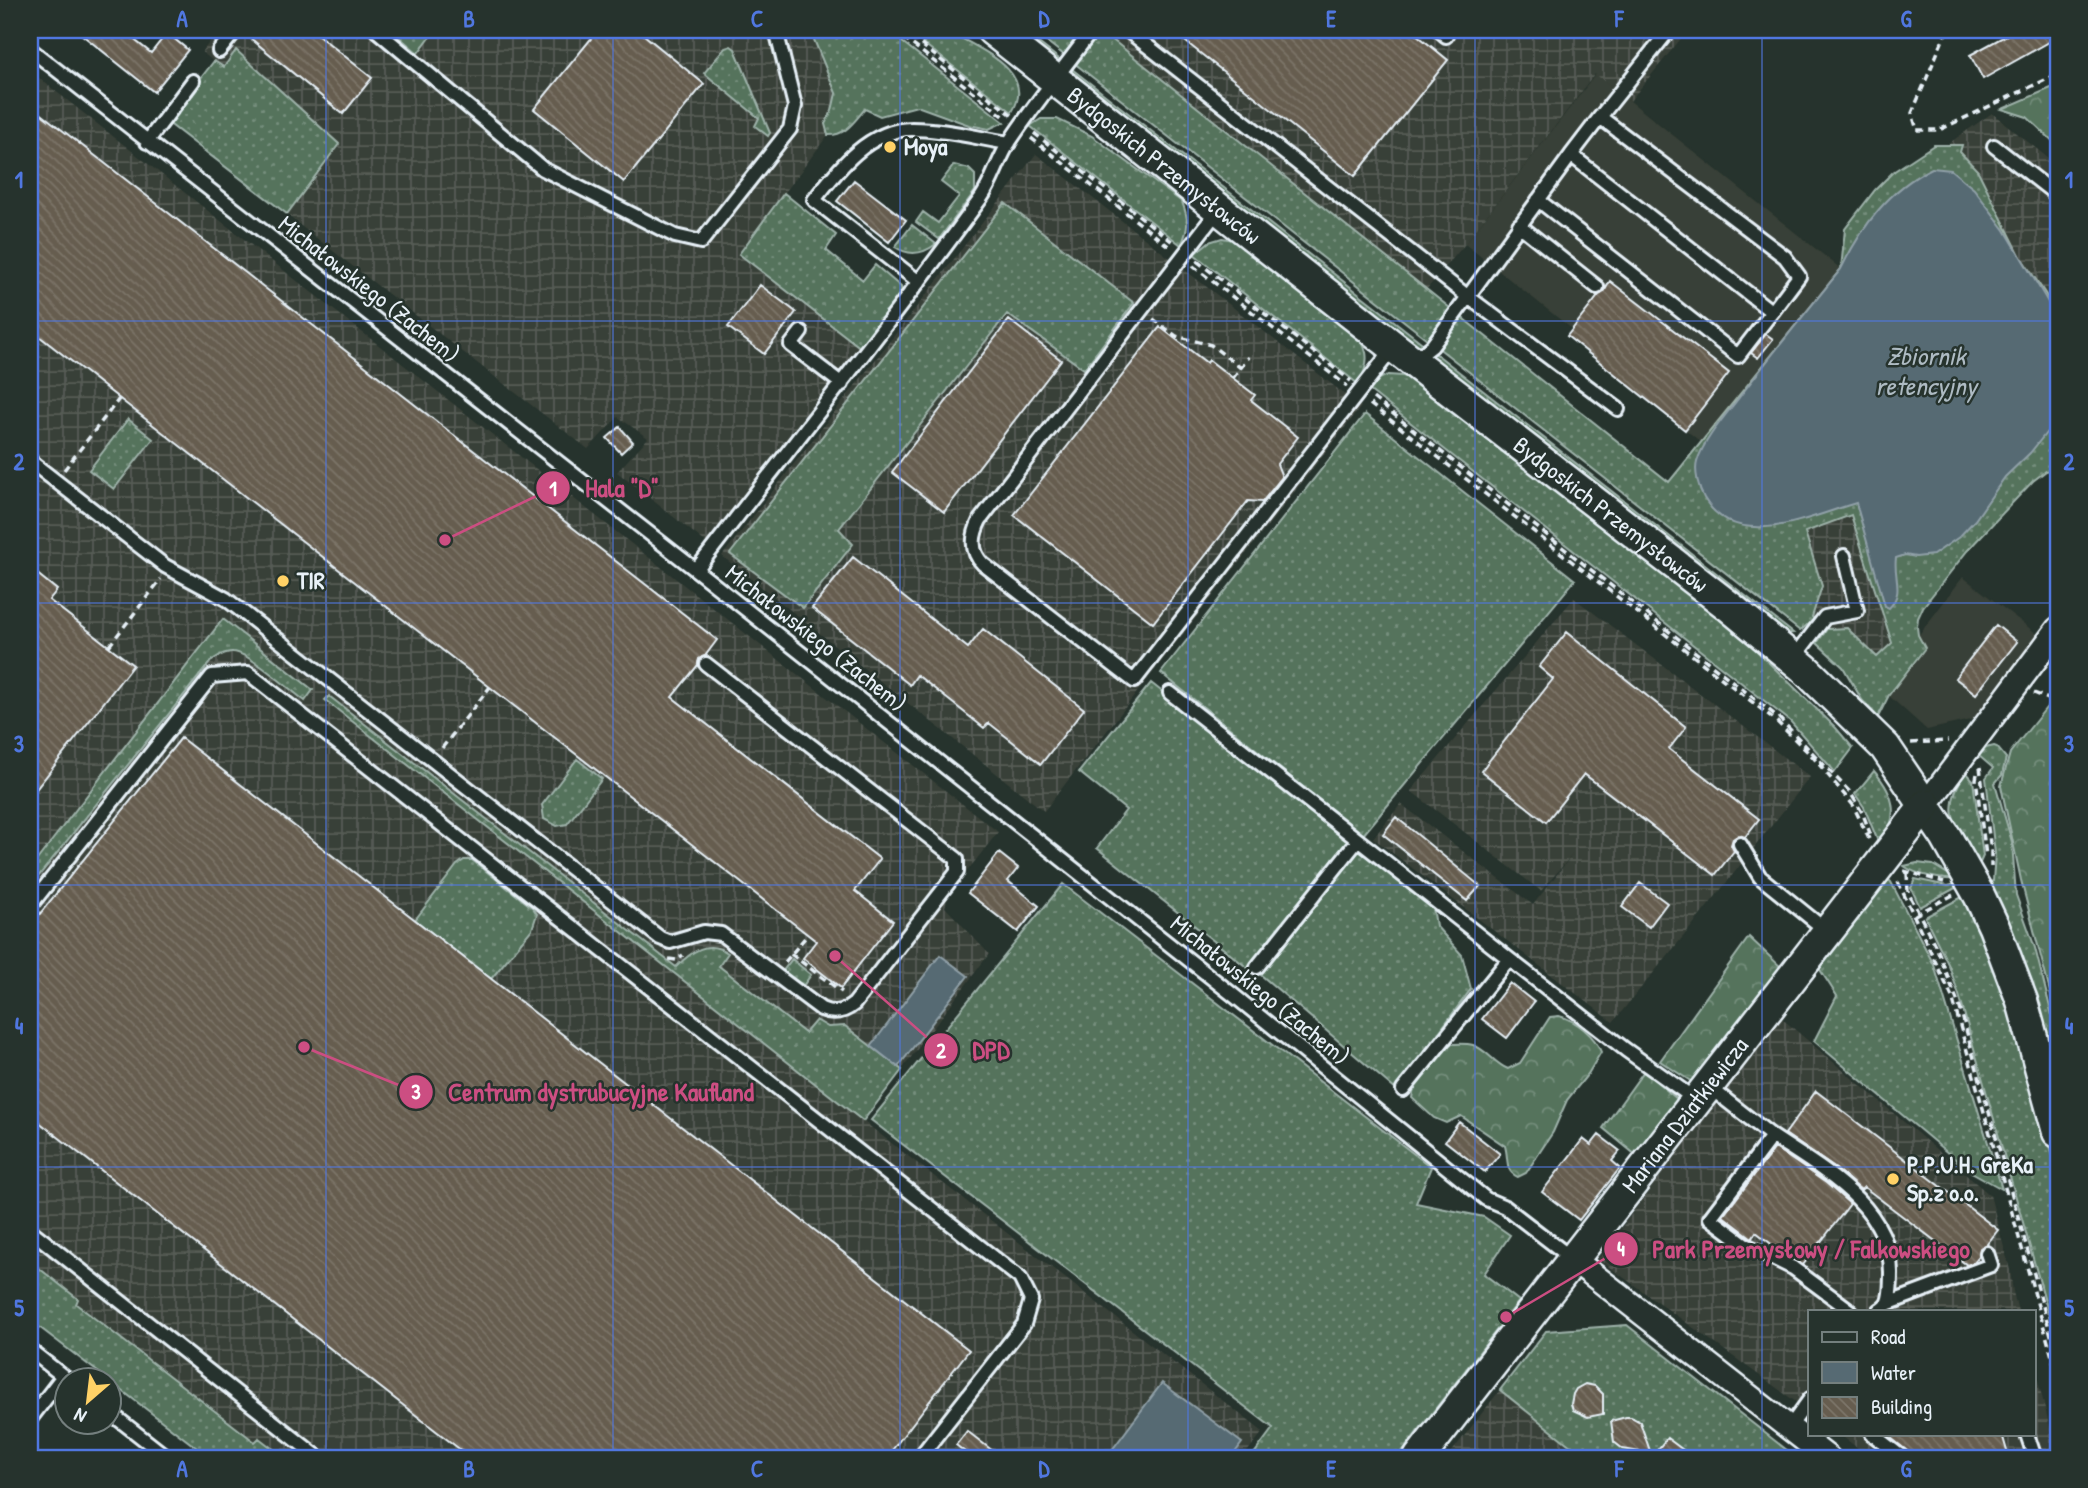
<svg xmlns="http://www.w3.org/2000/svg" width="2088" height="1488" viewBox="0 0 2088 1488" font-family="'Patrick Hand',sans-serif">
<defs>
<pattern id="industrial-grid" width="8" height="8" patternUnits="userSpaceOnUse" patternTransform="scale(1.75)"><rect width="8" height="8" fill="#394037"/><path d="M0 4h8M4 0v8" fill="none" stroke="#565c55"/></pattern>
<pattern id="grass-dots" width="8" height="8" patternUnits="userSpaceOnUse" patternTransform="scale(1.75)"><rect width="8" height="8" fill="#54735c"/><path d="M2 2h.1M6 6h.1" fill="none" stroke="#758e7c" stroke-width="1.8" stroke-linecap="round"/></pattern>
<pattern id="forest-crowns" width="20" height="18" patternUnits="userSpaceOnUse" patternTransform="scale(1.75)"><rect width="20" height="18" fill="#54735c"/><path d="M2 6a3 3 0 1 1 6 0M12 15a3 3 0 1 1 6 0" fill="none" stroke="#758e7c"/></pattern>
<pattern id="building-back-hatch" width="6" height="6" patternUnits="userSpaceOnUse" patternTransform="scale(1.75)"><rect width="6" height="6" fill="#665d4f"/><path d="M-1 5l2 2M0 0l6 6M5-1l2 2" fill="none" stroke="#7c7569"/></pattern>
</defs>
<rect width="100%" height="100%" fill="#26332d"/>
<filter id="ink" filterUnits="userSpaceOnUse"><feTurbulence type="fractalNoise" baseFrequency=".0143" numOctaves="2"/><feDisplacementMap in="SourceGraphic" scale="14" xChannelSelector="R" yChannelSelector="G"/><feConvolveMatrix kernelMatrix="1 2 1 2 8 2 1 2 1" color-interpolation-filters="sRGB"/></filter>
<g filter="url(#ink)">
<path fill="#394037" d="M1596,74L1841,269L1701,442L1567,336L1572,329L1465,244Z
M1963,577L2041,637L1983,717L1927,730L1879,687Z"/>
<path fill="url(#industrial-grid)" d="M219,30H834L880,65L739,254L870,355L709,545L617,472L648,438L618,417L588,449L167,122L214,62L202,52Z
M1100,30H1688L1630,101L1595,74L1465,244L1426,290Z
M30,71L998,832L949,894L945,907L989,954L863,1121L1263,1432L1242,1458H1020L1011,1451L1005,1458H952L946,1453L941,1458H210L30,1320Z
M1992,113L2058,166V320L1971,172L1938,151Z
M1036,154L1361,407L1044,811L722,556Z
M1851,515L1892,643L1877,658L1847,629L1829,631L1812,618L1822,586L1804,531Z
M1574,598L1810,777L1700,916L1613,1022L1373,838L1401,804L1533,905L1573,854L1541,891L1411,791Z
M1780,1017L1990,1195L2010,1270L2013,1292L2018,1311H1810V1412L1598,1259Z
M1627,1325L1797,1458H1447L1546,1331Z
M2034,1366L2058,1458H1871L1839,1434H2034Z"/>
<path fill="url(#grass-dots)" stroke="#9eb2aa" stroke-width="2" d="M391,30H435L418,53Z
M810,30H887L1004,122L989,129L969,125L917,106L880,116L865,109C854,121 846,136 828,135L825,124L832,111L836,93Z
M906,30C917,30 942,27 950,31C954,32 956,35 959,37C986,52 1036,74 1012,112Z
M1008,30H1022L1793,633L1783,634Z
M1032,30H1100L1669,482L1841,269L1845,229L1875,190L1893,172L1934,145H1962L1960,152L1978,171L2021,257L2058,313V467L2046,471L2033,481L1967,551L1923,607L1918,618L1917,627L1918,635L1925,648L1889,695L1878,717L1862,700L1843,667L1817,643L1827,629L1847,628L1877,657L1892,643L1851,515L1805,532L1822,586L1812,617L1814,619L1800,631Z
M731,46L735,49L770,133L768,136L755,126L759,118L704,73L725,48Z
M236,50L339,144L287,214L167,122L214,61L224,67Z
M1041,119H1057L1092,136L1182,202C1189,219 1189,229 1181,245L1030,126Z
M954,165L969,169L975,175V191L939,239L916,222L923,212L938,223L959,196L941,182Z
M784,193L836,235L826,250L863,280L875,265L901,287L902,296L861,348L739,254Z
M1005,203L1134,303L1084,369L1007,314L839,529L853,544L803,608L730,554Z
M912,225L936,244C922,255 909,256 895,247Z
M1222,238L1241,241L1351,325C1367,346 1373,359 1358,384L1194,254L1209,242Z
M1388,375L1403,376L1426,385L1720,615L1836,728L1853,748L1835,772L1790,721L1369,390L1379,379Z
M1365,414L1575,580L1363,835L1161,673Z
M128,419L153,439L114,489L89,470Z
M223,619L313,690L305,701C290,690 250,653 233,652C226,651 219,656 212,660L30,887V869Z
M1151,683L1349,839L1249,969L1097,848L1126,810L1079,772Z
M329,696L676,967C691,952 707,939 728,953L719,966L805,1033L816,1020L828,1027L845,1026L902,1070L863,1121L325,700Z
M1994,746L1997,747L2006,758L2002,775L1995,783L2012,842L2016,895L2035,948L2058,1039V1092L1985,884L1993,881L1995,853L1986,778L1993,768L1979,756L1986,748Z
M577,759L602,779L567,824L557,826L544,819L542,805Z
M1874,771C1896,796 1900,818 1879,844L1864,807L1855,794Z
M1966,772L1973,780L1983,856L1979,865C1958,830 1938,812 1966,772Z
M1358,850L1433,907L1436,926L1462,955L1471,989L1396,1090L1261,975Z
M464,860H472L533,908L537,914L532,929L491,979L415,920L457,865Z
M1917,863L1933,865L1956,879C1941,880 1916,875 1904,866Z
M1883,874L1891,882L1934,965L2002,1189L1968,1170L1814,1041L1837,996L1817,965Z
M1915,879L1948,886L1960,883L1961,885L1920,907L1911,888Z
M1063,884L1431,1167L1416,1203L1484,1217L1510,1235L1484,1274L1519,1301L1397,1458H1251L1273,1428L871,1120Z
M1966,895L2019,1033L2058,1174V1347L1959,995L1949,966L1925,917Z
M792,959L811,975L802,987L782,972Z
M30,1261L78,1299L76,1304L255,1442L259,1438L285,1458H210L30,1320Z
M1627,1325L1797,1458H1586L1500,1390L1546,1331Z"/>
<path fill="url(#forest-crowns)" stroke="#9eb2aa" stroke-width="2" d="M2058,85V146L2027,117L2002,109Z
M2058,693V1023L2021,880L2001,786L2010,753Z
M1749,937L1782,968L1695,1084L1660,1061Z
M1559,1016C1576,1020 1595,1036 1601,1052L1588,1074L1567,1100L1553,1132L1526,1173L1518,1177C1504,1171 1509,1159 1505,1146L1461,1116L1446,1123L1434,1118L1412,1098L1414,1087L1449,1044C1456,1044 1466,1043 1473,1045C1487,1050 1494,1063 1508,1069L1520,1063L1550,1017Z
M1644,1071L1677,1099L1637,1156L1603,1128Z"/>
<path fill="#566a73" stroke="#90a0a8" stroke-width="2" d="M1932,168L1951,170L1974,189L2005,230L2058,319V418L2030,453L2005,477L1975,520L1959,537L1933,555L1916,557L1905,555L1896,558C1893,577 1905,592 1889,608L1885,606L1856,503C1811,516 1736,553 1704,498C1699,489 1694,472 1697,462C1703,441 1724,417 1738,399C1771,355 1806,312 1841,269C1862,226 1889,189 1932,168Z
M940,955L968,976L898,1067L871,1046Z
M1162,1383L1242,1443L1231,1458H1106Z"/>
<path fill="url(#building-back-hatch)" stroke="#e8f1f8" stroke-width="2" d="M76,30H122L151,53L167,33L188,50L154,92Z
M245,30H312L372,78L343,114L244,33Z
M598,30H638L704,84L624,182L534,109Z
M1171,30H1411L1448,60L1355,176Z
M2016,30H2058V37L1983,79L1970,55Z
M30,105L717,640L705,656L699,659L698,665L672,697L880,859L855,891L893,921L841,988L803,958L816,941L30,329Z
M854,180L906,220L889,242L837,201Z
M1610,281L1729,373L1685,430L1567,336L1599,295L1604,292Z
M760,285L796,312L764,354L728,327Z
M1009,320L1061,360L944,512L892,472Z
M1160,327L1207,363L1209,360L1255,395L1251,400L1298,437L1277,464L1282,477L1262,502L1248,501L1153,623L1014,515Z
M1766,334L1773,339L1758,358L1751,353Z
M620,427L633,442L621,453L607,438Z
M853,557L968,648L983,629L1084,709L1041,764L989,723L984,728L917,675L910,685L812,608Z
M30,568L57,590L49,600L133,665L30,797Z
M1996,625L2017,642L1976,694L1955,678Z
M1567,632L1686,727L1669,749L1759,819L1745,837L1739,835L1733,839L1731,845L1734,851L1715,875L1584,774L1546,822L1481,771L1553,679L1539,667Z
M181,738L969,1350L886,1458H471L30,1115V926Z
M1396,817L1480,886L1467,901L1383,834Z
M999,853L1018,868L1008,881L1039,906L1018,932L968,893Z
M1640,883L1667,903L1649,927L1622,907Z
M1510,983L1534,1002L1507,1038L1482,1019Z
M1816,1091L1998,1230L1987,1244L1980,1248L1979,1256L1974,1262L1967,1265L1864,1187L1861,1190L1836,1169L1785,1134Z
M1459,1122L1500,1154L1485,1172L1445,1141Z
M1599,1135L1620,1151L1612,1161L1620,1168L1579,1220L1542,1192L1583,1139L1591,1145Z
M1775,1148L1826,1183L1850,1204L1803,1265L1784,1254L1756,1232L1752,1238L1723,1216Z
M1585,1384L1595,1386L1603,1394V1414L1588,1417L1573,1410L1571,1404L1573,1394L1576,1389Z
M1626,1417H1631L1640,1422L1651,1454L1623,1449L1614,1442L1611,1421Z
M967,1431L1002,1458H973L956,1445Z
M1886,1434H2002L2009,1458H1916Z
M1667,1438L1694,1458H1651Z"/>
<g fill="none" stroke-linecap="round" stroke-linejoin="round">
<g stroke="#e8f1f8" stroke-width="18">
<path id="service" d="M376,30L543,169L675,236L701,242L790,129L795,106L776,30
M1127,30L1467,296L1618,409
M1439,30L1446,36
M30,49L696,570L1232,994L1486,1199L1505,1207L1574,1260
M219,51L236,30
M1600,117L1669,30
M147,142L193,81
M1994,146L2058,196
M1538,200L1738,356L1772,312
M1219,209L980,520C972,536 970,551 983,564L1134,681L1394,347
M1519,225L1597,287
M919,282L814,200C838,169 869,129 912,129C944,129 977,138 1009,143
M801,332L791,345L842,384
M1413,361L1432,346L1571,155L1772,312L1799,276L1785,257L1600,117L1571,155
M30,461L165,566L226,599L660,938L670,942L704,932L721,934L821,1009C833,1014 843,1013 854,1004L957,872V859L706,664
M696,570C791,446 889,325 981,198C993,181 998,159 1010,141C1035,103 1065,67 1092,30
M1793,659L1825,617L1857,611L1844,556
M1170,693L1358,840L1257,967
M1358,840L1509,959L1403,1090
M1740,844L1760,877L1828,932
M30,906L212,676L248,673L1020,1278L1031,1300L1024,1324L919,1458
M1509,959L1626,1050L1696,1100
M1708,1086L1772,1136L1710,1218L1746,1245L1793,1268L1851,1311
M1772,1136C1821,1169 1890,1205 1891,1272C1891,1280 1891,1297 1887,1304C1885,1307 1882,1309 1879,1311
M30,1230L319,1458
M1887,1304L1991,1265L1987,1253
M30,1350L68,1380
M108,1411L168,1458
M30,1419L63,1376
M1789,1428L1810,1399
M1872,1434L1903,1458
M2027,1434L2035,1458"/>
</g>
<g stroke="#e8f1f8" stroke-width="28">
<path id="minor" d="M1926,805L2058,629
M1574,1260L1828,1458"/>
</g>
<g stroke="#e8f1f8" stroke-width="35">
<g id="tertiary">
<path id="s1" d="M992,30L1394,347L1730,607L1805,669L1885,747L1946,837L1979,895L1994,927L2022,1001L2058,1132"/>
<path id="s2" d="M1419,1458L1926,805"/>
</g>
</g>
<path stroke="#e8f1f8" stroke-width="3.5" stroke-dasharray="7 5" stroke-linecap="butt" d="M894,30L1006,118
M902,30L1012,115
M954,30L956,31
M1947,30L1912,113L1917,130H1939L2058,74
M1034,133L1174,243
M1031,138L1171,248
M1197,261L1351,381
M1193,266L1347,386
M1153,319L1176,336L1211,345L1241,368
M1233,378L1249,357
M1373,398L1779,718L1850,792L1863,814L1871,836
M1370,404L1774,719L1813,757L1853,805L1869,839
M64,470L119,399
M109,646L161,579
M2034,693L2058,703
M1911,743L1948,741
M442,748L490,687
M1980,767L1991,851V867
M1977,774L1976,779L1986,856
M1904,871L1944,882
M1907,873L1908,892L1938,951L1960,1008L2058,1360
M1898,882L1952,997L2058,1378
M1915,915L1953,895
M791,954L842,992
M669,959L676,960L683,955
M785,962L808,934"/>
<use href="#service" stroke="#26332d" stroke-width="12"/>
<use href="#minor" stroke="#26332d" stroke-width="23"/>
<use href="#tertiary" stroke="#26332d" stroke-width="30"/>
</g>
</g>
<path fill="none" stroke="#5077e0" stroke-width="2" stroke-opacity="0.55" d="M326,30V1458M613,30V1458M900,30V1458M1188,30V1458M1475,30V1458M1762,30V1458M30,321H2058M30,603H2058M30,885H2058M30,1167H2058"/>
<g fill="#ffd166" stroke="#26332d" stroke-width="2.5">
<circle cx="890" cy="147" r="7"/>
<circle cx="283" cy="581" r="7"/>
<circle cx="1893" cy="1179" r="7"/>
</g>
<g text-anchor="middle" stroke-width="5" stroke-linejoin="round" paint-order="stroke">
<g font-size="24" font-weight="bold" fill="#e8f1f8" stroke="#26332d" text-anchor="start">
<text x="904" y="155">Moya</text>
<text x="297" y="589">TIR</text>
<text x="1907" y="1173">P.P.U.H. GreKa<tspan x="1907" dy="28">Sp.z o.o.</tspan></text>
</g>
<g font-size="24" fill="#e8f1f8" stroke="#26332d">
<text dy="8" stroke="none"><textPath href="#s1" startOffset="219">Bydgoskich Przemysłowców</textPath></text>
<text transform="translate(369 289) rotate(38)" y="8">Michałowskiego (Zachem)</text>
<text dy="8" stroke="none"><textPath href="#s1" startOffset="786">Bydgoskich Przemysłowców</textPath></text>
<text transform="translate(816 638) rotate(38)" y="8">Michałowskiego (Zachem)</text>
<text transform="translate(1260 990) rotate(39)" y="8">Michałowskiego (Zachem)</text>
<text dy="8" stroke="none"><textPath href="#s2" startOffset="434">Mariana Dziatkiewicza</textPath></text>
</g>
<g font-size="26" font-style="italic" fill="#aebbc3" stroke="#26332d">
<text x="1926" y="365">Zbiornik<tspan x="1926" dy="30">retencyjny</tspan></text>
</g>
</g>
<path fill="none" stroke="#cc4e82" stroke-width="2.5" d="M445 540L553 488M835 956L941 1050M304 1047L416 1092M1506 1317L1621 1249"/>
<g fill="#cc4e82" stroke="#26332d" stroke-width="2.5">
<circle cx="445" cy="540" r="7"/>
<circle cx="835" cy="956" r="7"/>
<circle cx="304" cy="1047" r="7"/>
<circle cx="1506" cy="1317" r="7"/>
<circle cx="553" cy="488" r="18"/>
<circle cx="941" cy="1050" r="18"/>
<circle cx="416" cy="1092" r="18"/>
<circle cx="1621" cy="1249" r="18"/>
</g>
<g font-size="21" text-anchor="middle" font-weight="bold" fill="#fff">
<text x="553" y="496">1</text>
<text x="941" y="1058">2</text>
<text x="416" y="1099">3</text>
<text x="1621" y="1256">4</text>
</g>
<g font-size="26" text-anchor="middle" font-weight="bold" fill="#cc4e82" stroke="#26332d" stroke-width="5" stroke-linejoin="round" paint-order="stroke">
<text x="622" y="497">Hala "D"</text>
<text x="991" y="1059">DPD</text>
<text x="601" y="1101">Centrum dystrubucyjne Kaufland</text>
<text x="1811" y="1258">Park Przemysłowy / Falkowskiego</text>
</g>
<rect width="2088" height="1488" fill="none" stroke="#26332d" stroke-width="77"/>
<rect x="1808" y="1310" width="228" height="126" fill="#26332d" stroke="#747f7e" stroke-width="2"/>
<rect x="1822" y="1332" width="35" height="10" fill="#26332d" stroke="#747f7e" stroke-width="2"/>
<text x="1871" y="1344" font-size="21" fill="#e8f1f8">Road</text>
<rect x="1822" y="1362" width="35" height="21" fill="#566a73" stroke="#747f7e" stroke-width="2"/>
<text x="1871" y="1380" font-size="21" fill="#e8f1f8">Water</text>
<rect x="1822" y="1397" width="35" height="21" fill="url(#building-back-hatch)" stroke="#747f7e" stroke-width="2"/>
<text x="1871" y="1414" font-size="21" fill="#e8f1f8">Building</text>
<g transform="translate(88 1401) rotate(208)"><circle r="33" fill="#26332d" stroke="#747f7e" stroke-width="2"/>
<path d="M0-5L12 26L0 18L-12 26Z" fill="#ffd166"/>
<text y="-10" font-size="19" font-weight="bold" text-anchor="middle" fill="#e8f1f8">N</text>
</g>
<rect x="38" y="38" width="2012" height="1412" fill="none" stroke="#5077e0" stroke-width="2.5"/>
<g font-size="23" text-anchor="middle" font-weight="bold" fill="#5077e0">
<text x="182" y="27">A</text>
<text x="469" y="27">B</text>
<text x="757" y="27">C</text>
<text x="1044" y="27">D</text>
<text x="1331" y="27">E</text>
<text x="1619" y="27">F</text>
<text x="1906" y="27">G</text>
<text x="19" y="188">1</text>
<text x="2069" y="188">1</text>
<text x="19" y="470">2</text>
<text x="2069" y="470">2</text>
<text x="19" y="752">3</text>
<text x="2069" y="752">3</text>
<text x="19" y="1034">4</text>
<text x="2069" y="1034">4</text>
<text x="19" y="1316">5</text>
<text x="2069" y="1316">5</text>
<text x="182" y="1477">A</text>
<text x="469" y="1477">B</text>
<text x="757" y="1477">C</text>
<text x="1044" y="1477">D</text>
<text x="1331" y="1477">E</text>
<text x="1619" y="1477">F</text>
<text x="1906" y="1477">G</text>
</g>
</svg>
